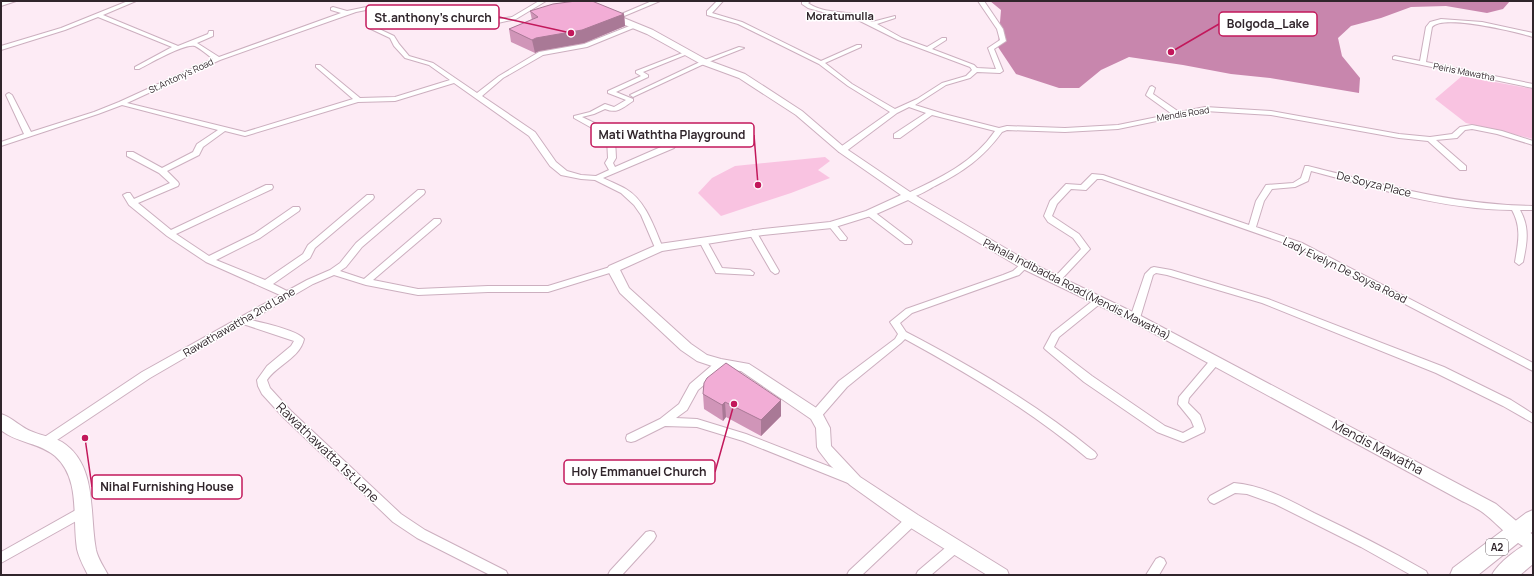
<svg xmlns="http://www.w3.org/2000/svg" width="1534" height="576" viewBox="0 0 1534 576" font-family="Manrope,sans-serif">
<rect width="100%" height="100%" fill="#fdebf5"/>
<path fill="#f9c3e1" d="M1462,76L1533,89V139L1466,123L1435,99Z
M825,157L830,161L818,170L830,178L791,193L721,216L698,193L712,178L735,166Z"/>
<path fill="#c886ad" d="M990,1H1510L1503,9L1487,13L1446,6L1411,7L1381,18L1351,26L1338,38L1342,56L1360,78L1359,93L1270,78L1231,74L1183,65L1129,57L1101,70L1079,88H1059L1016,74L998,47L1001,10Z"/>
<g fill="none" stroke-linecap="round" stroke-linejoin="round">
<g stroke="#ccafbf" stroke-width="2">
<path id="street" d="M6,1H16L1,6V2Z
M128,1H136L103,15L178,46L208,34L209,31H213V36L197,43L219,57L341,13L331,10V8L333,7L347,11L371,6H387L406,9L432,20L489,21L512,17L539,1H546L516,19L489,25L432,24L411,15L377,28L394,36L399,44L409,56L433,63L477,93L499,76L539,52L584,44L632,25H636V27L587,47L543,55L503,78L482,96L535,132L556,162L567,171L581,175L596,176L609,170L605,163L608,158L607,139L599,132L574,118V116L590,112L605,104L614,107L626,100L608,93V91L641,76L636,73V71L685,52L690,53L643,72L648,75V77L616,92L633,99V101C622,108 618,114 605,109L594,114L582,117L605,128L615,139L616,158L613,163L615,167L670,143L656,135V131H662L678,143L674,148L603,178C611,182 619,185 626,189C646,201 654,227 663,248L662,250H656L641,215L634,205L621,193L595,180L581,179L561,175L550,166L529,136L454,83L395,101L358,102L245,136L225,131L203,147L199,155L167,171L178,182L179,184L178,186L138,203L171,230L266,185H272L273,187L272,189L176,234L209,256L254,234L293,207H299L300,209L299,211L260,238L216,260L265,280L303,254L308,245L367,195H373L374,197L373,199L315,248L310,258L273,284L287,291L307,280L330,270L340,263L356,243L418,190H424L425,192L424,194L362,247L346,267L340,271L364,279L434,219H440L441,221L440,223L373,280L418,289L488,286H548L610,267H616L617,269L616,271L548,292H488L418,295L366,285L334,275L313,284L251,320C263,323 297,330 304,339C300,358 277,365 267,380L270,388L291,411L401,514L425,530L506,571L508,575H490L417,538L393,522L283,417L262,394L258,386L257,380L267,366L291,346L294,341L243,324L150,378L51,444L47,445L43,444L42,441L43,438L142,372L280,295L206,262L167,236L129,205L123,195L127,193H130L134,199L170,183L159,173L127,156V152H133L162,168L193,152L197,144L218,130L122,105L98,114L1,146V142L24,134L6,95L7,94L9,93L12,95L31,132L94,112L119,102L213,59C208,55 201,49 195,46C184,43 149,64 139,69H135V67L172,47L98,17L65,30L1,50V46L61,28ZM371,9H387L406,13L374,25L371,29L390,38L394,46L405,58L429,65L450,80L395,97L360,98L320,65H316V67L353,99L245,132L127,103L220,60L356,12Z
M652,1H660L617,19L612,18Z
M717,1H723L712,13L742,22L821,61L857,45H861V47L825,63L852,84L895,109L917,99L942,83L966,76L972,70L970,67L898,40L856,19L837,16L808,8L802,4V2L811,1L808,3C822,13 841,11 858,15C863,17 868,20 872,22L895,16V18L877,24L902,38L927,47L942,38H946V40L932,49L974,65L977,68L996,69L988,48L1000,40L997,29L978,1H984L1003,29L1006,41L994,49L1003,71L1000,73L977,72L970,78L946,85L915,105L944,114L999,128L1007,126L1065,128L1118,125L1172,114L1147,96L1146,95L1150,87L1152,86L1155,88L1153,94L1179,112L1205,107L1271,111L1399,134L1430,137L1452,134L1460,127L1472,125L1502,131L1533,141V145L1497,134L1472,129L1465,130L1457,138L1436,140L1466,166V170H1460L1428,141L1399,138L1271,115L1205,111L1118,129L1065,132L1007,130L1002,132C983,158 963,172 935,186C926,191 918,196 909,198L905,196L906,194C940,178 973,163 995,131L932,115L900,138H894V134L926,113L909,107L897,113L845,152H839V148L890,112L848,86L819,64L738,24L707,15V11Z
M1441,19L1482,22L1533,33V37C1516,32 1444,14 1432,27L1426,62L1533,84V88L1393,59V57L1395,56L1420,61L1426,27L1430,22Z
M739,47L744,48L706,63L635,96L633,97L630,95L702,61Z
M1305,166H1308C1384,185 1454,205 1533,206V210H1520C1530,228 1527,243 1523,262L1519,265L1515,262C1518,243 1522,228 1512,210C1444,210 1376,188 1311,171L1308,181L1295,187L1272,189L1264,201L1256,227L1302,243L1533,363V371L1296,247L1102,179H1097L1086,190L1071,189L1057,204L1052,216L1079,234L1090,249L1059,282L1056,283L1052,280L1081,249L1073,238L1048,222L1044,216L1050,201L1066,184L1081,185L1092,174L1103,175L1249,225L1256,201L1266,185L1293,183L1301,178Z
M867,211H873L911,240L912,242L911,244H905L867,215L866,213Z
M829,223H835L847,238L846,240H840L828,225Z
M753,230L757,233L779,271L778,273L775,274L771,271L749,233Z
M703,238L707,241L722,268L750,270L754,273L753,275L716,273L699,241Z
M1025,262L1029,265L1019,275L912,313L900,323L906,332C973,367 1036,404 1095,452L1097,455L1095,458L1091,459L1087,458C1031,411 969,374 905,339L901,343L847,387L820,418L816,419L812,418L811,415L812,412L839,381L895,339L898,334L890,322L906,309L1003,275L1013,271L1022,263Z
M1154,267L1171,270L1268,299L1444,367L1511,400L1533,414V423L1503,406L1436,373L1262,303L1167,275L1156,273L1153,275L1140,318L1135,321L1132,320L1130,318L1145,274L1151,268Z
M1098,298L1101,299L1103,301L1101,303L1059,337L1054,347L1092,376L1165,426L1183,433L1194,427L1191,420L1178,404L1179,397L1212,358H1218L1220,361L1218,364L1189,398L1188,403L1200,415L1205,429L1204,432L1183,442L1157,432L1084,382L1046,350L1044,348L1052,333L1095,299Z
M721,360L725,361L726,364L725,367L698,390L687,410L676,418L697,419L746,434L856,477L858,480L856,483L852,485L848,483L743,441L697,427L665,426L635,441L631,442L627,441L626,438L627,435L660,419L679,404L690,384L717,361Z
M1234,483C1262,485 1289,500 1314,513C1352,531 1389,550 1426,571L1428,575H1411L1361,547L1275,504L1247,494L1235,493L1218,502L1214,504L1210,502L1208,499L1210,496Z
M83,506L87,507L89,511L87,515L1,563V552Z
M912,515L916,516L918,520L916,524L862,575H847L849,571L908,516Z
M650,531L654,532L656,536L654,540L622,575H608L610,571L646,532Z
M955,542L959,543L961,547L959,551L931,575H916L918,571L951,543Z
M1160,557L1164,559L1166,563L1159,575H1146L1156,559Z"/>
</g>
<g stroke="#ccafbf" stroke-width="2">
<path id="secondary" d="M608,14H614L653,30L707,60L745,74L802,111L845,148L913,194L1029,262L1139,315L1496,504L1533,535V551C1514,544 1501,527 1486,515C1479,509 1470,505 1462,501L1131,321L1021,268L908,200L874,215L832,228L763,235L662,251L620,270L629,288L691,344L707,355L721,359L749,364L821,411L830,428L831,446L860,477L918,515L1007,570L1009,575H987L906,525L850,485L829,464L819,451L817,447L816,428L811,419L741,371L721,369L697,361L681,350L620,293L607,269L609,266L659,244L763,229L830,222L866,211L901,195L839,152L796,115L739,78L701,64L647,34L608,18Z"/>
</g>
<g stroke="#ccafbf" stroke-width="2">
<path id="primary" d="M1,414C12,417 21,428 33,432C42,436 53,437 62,442C98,465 89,514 96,550C98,559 104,567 108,575H88C84,567 79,558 77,549C72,518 81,479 55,456C40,443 18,443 2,431Z"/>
</g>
<g stroke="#ccafbf" stroke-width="2">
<path id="highway" d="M1533,510V531L1478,575H1450L1453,568L1526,513Z
M1533,541V564L1520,575H1492C1498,563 1520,546 1533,541Z"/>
</g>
<use href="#street" fill="#fff" fill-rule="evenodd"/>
<use href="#secondary" fill="#fff" fill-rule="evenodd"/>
<use href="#primary" fill="#fff" fill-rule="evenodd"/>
<use href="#highway" fill="#fff" fill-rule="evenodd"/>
</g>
<path fill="#d095b8" d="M530,11L624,14L625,26L584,43L539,51L535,53L511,42L509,29L532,20Z
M703,394L781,400V416L761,436L726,417L723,421L704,409Z"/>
<path fill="#a97996" d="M624,14L625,26L584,43L539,51L535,53L532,40L536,38Z
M781,400V416L761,436V420Z
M725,402L726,417L723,421L722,405Z"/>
<path fill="#f2add6" stroke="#a97996" d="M576,1H592L624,14L582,30L536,38L532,40L509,29L538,17L530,11L553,4Z
M726,363L781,400L761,420L725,402L722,405L703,394L704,383L707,378Z"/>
<g text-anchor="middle" stroke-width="3" stroke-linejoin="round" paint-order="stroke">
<g font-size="9" fill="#30252b" stroke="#fff">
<text transform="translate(1464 72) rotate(11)" y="3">Peiris Mawatha</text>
<text transform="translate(181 76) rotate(-25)" y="3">St.Antony's Road</text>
<text transform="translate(1183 114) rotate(-9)" y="3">Mendis Road</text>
</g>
<rect fill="#fff" stroke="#6e666b" stroke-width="1" x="1486" y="539" width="22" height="16" rx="3"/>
<g font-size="10" font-weight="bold" fill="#30252b">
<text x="1497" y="551">A2</text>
</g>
<g font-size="11" font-weight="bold" fill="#30252b" stroke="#fff">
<text x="840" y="20">Moratumulla</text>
</g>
<g font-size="11" fill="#30252b" stroke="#fff">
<text transform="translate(1374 184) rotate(14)" y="4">De Soyza Place</text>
<text transform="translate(1345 270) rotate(26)" y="4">Lady Evelyn De Soysa Road</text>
<text transform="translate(1077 289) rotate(27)" y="4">Pahala Indibadda Road(Mendis Mawatha)</text>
<text transform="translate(239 322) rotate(-30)" y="4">Rawathawattha 2nd Lane</text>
</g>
<g font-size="13" fill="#30252b" stroke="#fff">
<text transform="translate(1378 447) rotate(28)" y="5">Mendis Mawatha</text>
<text transform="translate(328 452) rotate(44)" y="5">Rawathawatta 1st Lane</text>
</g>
</g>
<path fill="none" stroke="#c2185b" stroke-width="1.5" d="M571 33L499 17M1171 52L1219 24M758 185L754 135M734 404L715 472M85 438L92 487"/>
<g fill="#c2185b" stroke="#fff" stroke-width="1.5">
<circle cx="571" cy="33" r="4"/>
<circle cx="1171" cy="52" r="4"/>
<circle cx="758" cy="185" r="4"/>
<circle cx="734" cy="404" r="4"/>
<circle cx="85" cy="438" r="4"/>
</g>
<g fill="#fff" stroke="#c2185b" stroke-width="1.5">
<rect x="366" y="5" width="133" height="24" rx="4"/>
<rect x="1219" y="12" width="98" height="24" rx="4"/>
<rect x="591" y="123" width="163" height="24" rx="4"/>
<rect x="564" y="460" width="151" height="24" rx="4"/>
<rect x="92" y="475" width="150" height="24" rx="4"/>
</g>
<g font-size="12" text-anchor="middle" font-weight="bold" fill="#30252b">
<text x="433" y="22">St.anthony's church</text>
<text x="1268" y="28">Bolgoda_Lake</text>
<text x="672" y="139">Mati Waththa Playground</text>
<text x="639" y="476">Holy Emmanuel Church</text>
<text x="167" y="491">Nihal Furnishing House</text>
</g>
<rect width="1534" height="576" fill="none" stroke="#30252b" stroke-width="4"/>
</svg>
